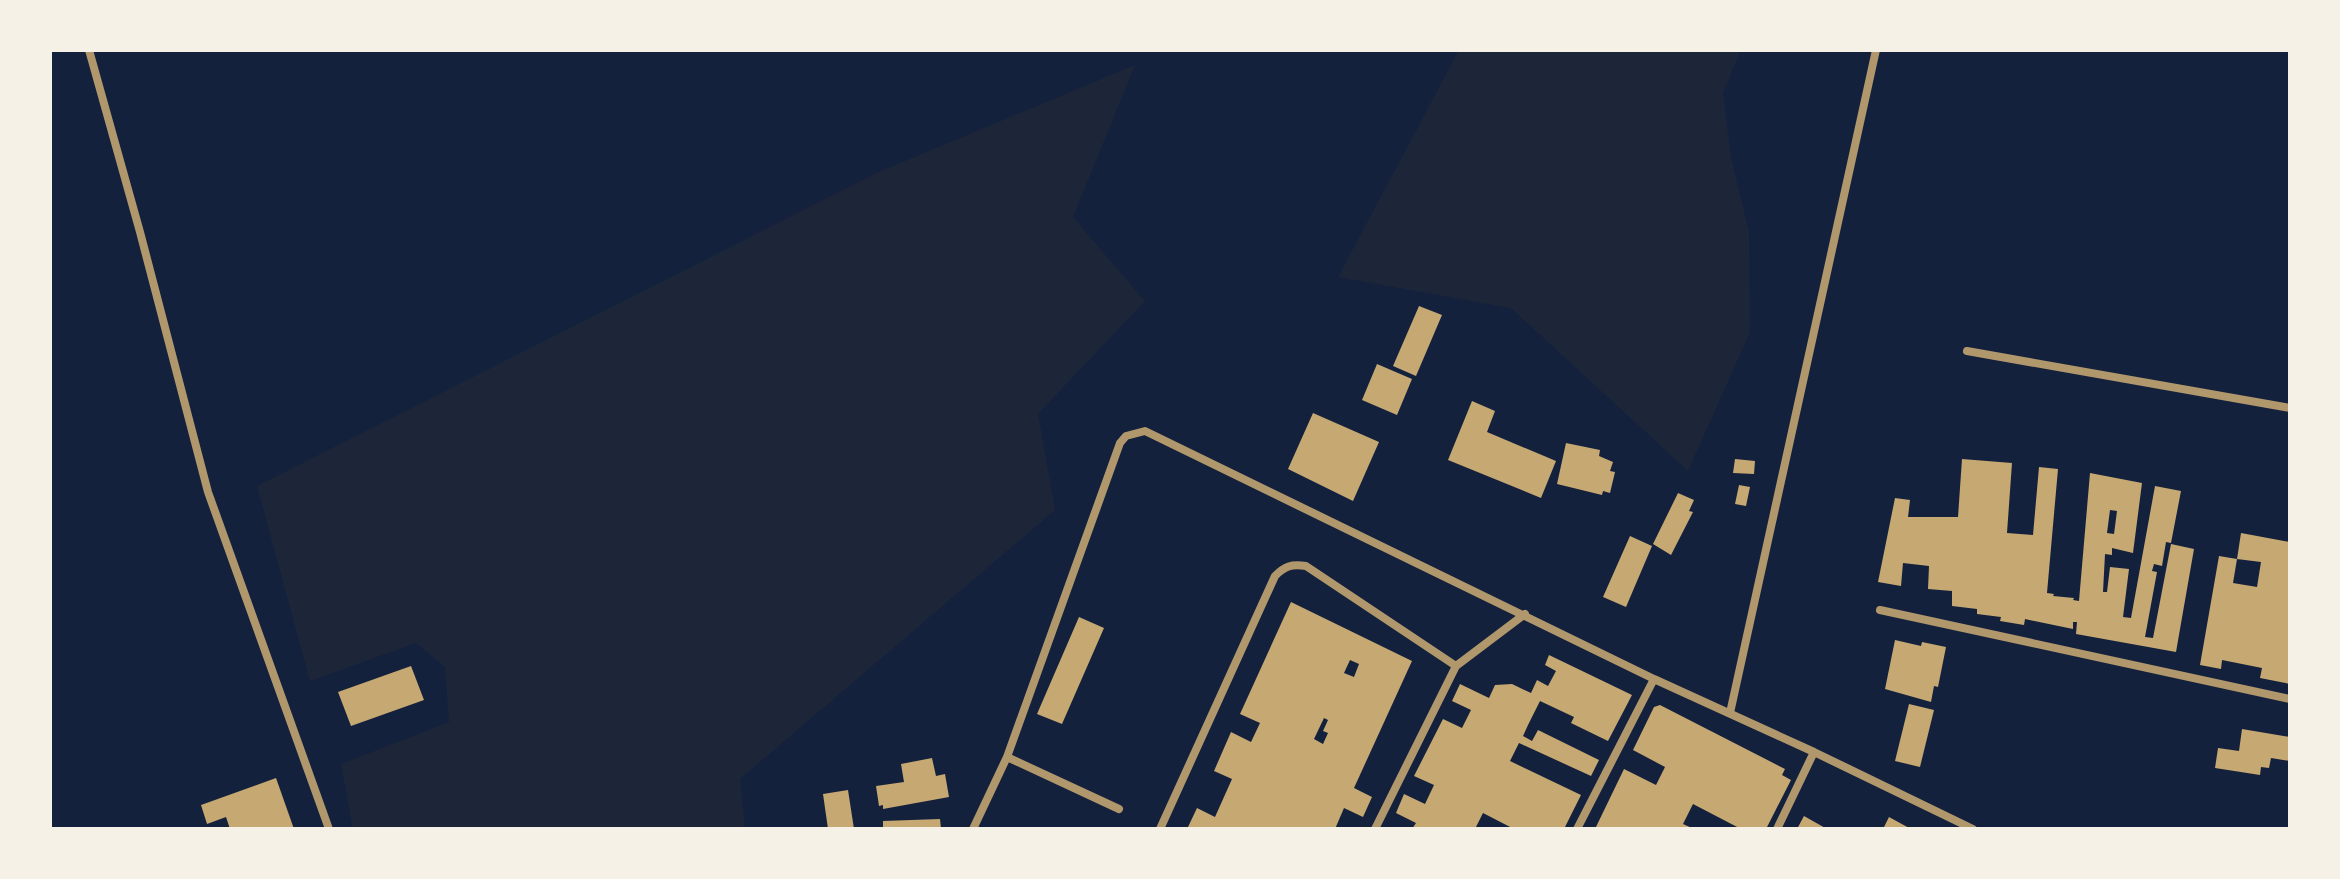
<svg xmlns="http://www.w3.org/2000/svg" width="2340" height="879" viewBox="0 0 2340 879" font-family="Mulish,sans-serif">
<rect width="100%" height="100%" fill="#14213d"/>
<path fill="#1d2539" d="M1459,50H1741L1723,93L1731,158L1749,232L1750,332L1688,471L1511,308L1338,277Z
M1135,65L1073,217L1145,301L1038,414L1055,510L740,779L745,829H353L341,764L449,722L445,667L416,643L310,681L257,486L881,171Z"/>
<path fill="#c6a872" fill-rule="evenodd" d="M1419,306L1442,315L1416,376L1393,366Z
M1377,364L1412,379L1397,415L1362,400Z
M1472,401L1495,411L1487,432L1556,461L1541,498L1448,460Z
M1313,413L1379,442L1353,501L1288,469Z
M1566,443L1600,450L1599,456L1613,462L1610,471L1615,472L1610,493L1603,491L1602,495L1557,484Z
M1735,459L1755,461L1754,474L1733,473Z
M1962,459L2012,463L2007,533L2033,535L2039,467L2058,469L2047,593L2054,594L2053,596L2074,598L2073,600L2079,601L2090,473L2142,483L2133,553L2112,548V555L2105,554L2103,592H2107L2110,567L2129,569L2123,617L2131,618L2155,486L2181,491L2171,543L2166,542L2162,566L2154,564L2152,571L2157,572L2145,637L2153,638L2171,544L2194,549L2176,652L2076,634L2077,622H2073V629L2025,619L2024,625L2000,621L2001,617L1977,614V609L1952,606V591L1928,589L1929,566L1903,563L1901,586L1878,582L1895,498L1910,500L1908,517H1958ZM2110,510L2117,511L2114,534L2107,533Z
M1739,485L1750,487L1746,506L1735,504Z
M1678,493L1694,500L1689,511L1693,512L1671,555L1653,544Z
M2241,533L2290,542V684L2260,678L2262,668L2222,660L2221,669L2200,665L2219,556L2237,559L2233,583L2257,587L2261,562L2237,559Z
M1630,536L1652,546L1626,607L1603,597Z
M1291,602L1412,661L1354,788L1372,797L1363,817L1344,808L1335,829H1194L1188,827L1197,808L1215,817L1232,779L1214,771L1231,732L1251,742L1260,723L1240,714ZM1350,660L1359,664L1354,677L1344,673ZM1324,718L1328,720L1323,731L1328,733L1323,744L1314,739Z
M1079,617L1104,628L1062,724L1037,714Z
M1895,640L1921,646L1922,642L1946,647L1938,687L1934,686L1931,702L1885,689Z
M1549,655L1632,695L1608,741L1571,723L1574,717L1540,701L1528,725L1523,736L1532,741L1538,730L1599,760L1591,776L1519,743L1510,761L1581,795L1564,829H1514L1483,813L1475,829H1412L1416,823L1396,813L1404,794L1425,804L1434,785L1414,776L1443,719L1462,728L1471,710L1452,701L1460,684L1489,698L1495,685L1512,684L1531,693L1537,680L1548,686L1556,671L1545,665Z
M411,666L424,700L351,726L338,692Z
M1909,704L1934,710L1920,767L1895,761Z
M1660,705L1785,769L1782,775L1791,780L1766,829H1741L1693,804L1683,824L1694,829H1595L1624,769L1656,785L1665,767L1633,750L1654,707Z
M2242,729L2290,737V761L2271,758L2269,768L2261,767L2260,775L2215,768L2218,748L2239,751Z
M932,758L936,776L945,774L949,797L883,809V805L879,806L876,786L904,782L901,764Z
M276,778L294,829H230L226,817L207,824L201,805Z
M848,790L854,829H828L823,794Z
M1804,816L1827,829H1797Z
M1889,817L1911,829H1883Z
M940,819L941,829H883V821Z"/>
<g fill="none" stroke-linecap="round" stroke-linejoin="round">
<path stroke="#b1986c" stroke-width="8" d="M89,50L140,232L208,492L329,829
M1967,351L2290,408
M1880,610L2290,699
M1730,713L1876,50
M1007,757L1119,809
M973,829L1007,757L1120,443L1126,436L1145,431L1654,679L1814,752L1973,829
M1160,829L1275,576C1285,566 1291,564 1306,566L1456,666
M1375,829L1456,666L1525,614
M1577,829L1654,679
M1777,829L1814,752"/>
</g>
<rect width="2340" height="879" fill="none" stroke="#f6f1e7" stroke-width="104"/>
</svg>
